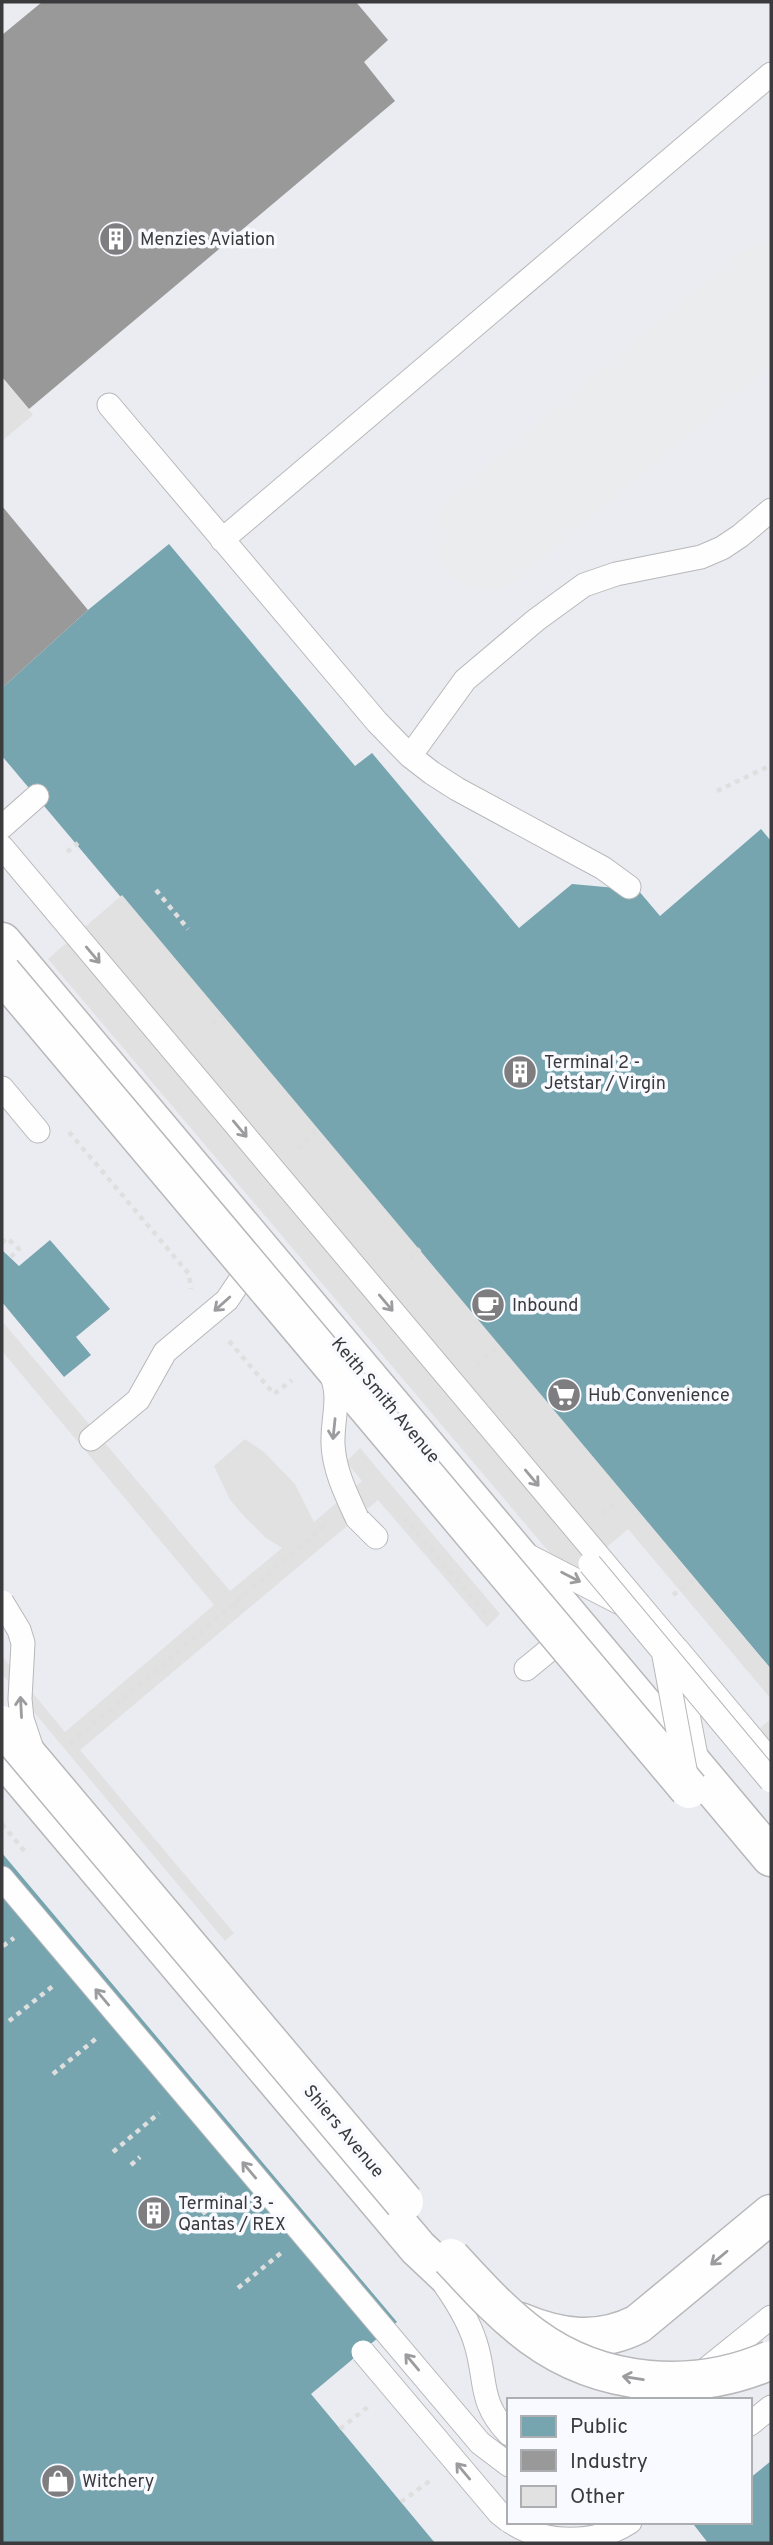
<svg xmlns="http://www.w3.org/2000/svg" width="773" height="2545" viewBox="0 0 773 2545" font-family="Overpass,sans-serif">
<rect width="100%" height="100%" fill="#fafbfe"/>
<path fill="#eaecf1" fill-rule="evenodd" d="M2,2H771V2543H2ZM509,2400H750V2522H509Z"/>
<path fill="#76a5af" d="M169,544L355,766L372,753L519,928L572,884L638,890L660,916L761,829L771,841V1669L2,756V688L88,610Z
M50,1240L110,1309L76,1337L91,1355L64,1377L2,1302V1250L19,1266Z
M2,1853L397,2322L311,2394L435,2543H2Z
M771,2461V2543H708L694,2525L698,2522H750V2478Z"/>
<path fill="#999" d="M42,2H356L388,40L364,62L395,101L29,409L2,377V35Z
M2,506L88,610L2,688Z"/>
<g fill="none" stroke-linecap="round" stroke-linejoin="round">
<path stroke="#ebecee" stroke-width="107" d="M486,536L771,296"/>
</g>
<path fill="#e2e1e2" d="M2,377L33,415L2,441Z
M122,895L771,1669V1699L628,1529L571,1578L48,959Z
M2,1321L230,1591L282,1548L266,1538L244,1516L230,1500L214,1466L245,1439L264,1452L295,1484L314,1522L362,1481L346,1462L360,1448L500,1614L487,1627L378,1500L80,1750L234,1933L225,1941L2,1674V1656L65,1732L214,1605L2,1351Z
M771,1719V1741L760,1728Z"/>
<g fill="none" stroke-linecap="round" stroke-linejoin="round">
<g stroke="#b8b8ba" stroke-width="25">
<path id="service" d="M109,405L377,722L410,756L432,773L457,789L603,868L629,887
M222,540L771,74
M410,756L465,680L536,620L584,585L616,574L701,557L722,548L740,536L771,510
M2,827L37,796
M2,847L675,1647L697,1761
M2,1088L38,1131
M91,1439L138,1400L165,1352L227,1300L245,1273L247,1254
M357,1518L376,1537
M525,1554L622,1604
M677,1649L771,1761
M526,1669L570,1633
M2,1878L480,2443L509,2465
M445,2285C459,2305 471,2325 477,2348C487,2385 479,2402 509,2434
M668,2400L771,2317
M750,2424L771,2407
M511,2522C546,2545 595,2545 630,2522"/>
</g>
<g stroke="#b8b8ba" stroke-width="41">
<path id="tertiary" d="M2,942L771,1857
M2,1755L418,2248L452,2280L471,2294
M520,2322C560,2339 599,2344 638,2324L771,2214"/>
</g>
<path stroke="#dfdfdf" stroke-width="4.5" stroke-dasharray="5 5" stroke-linecap="butt" d="M717,791L767,767L771,769
M67,852L78,843
M156,890L188,929
M212,1023L222,1015
M69,1132L189,1274L191,1289
M299,1149L317,1128
M2,1243L7,1238L19,1249L10,1258
M410,1258L420,1249
M229,1341L274,1394L292,1380
M477,1365L499,1345
M603,1514L615,1503
M404,1518L485,1613L489,1609
M673,1595L695,1579
M234,1602L242,1611
M70,1744L327,1524
M2,1824L26,1853
M3,1946L14,1938
M9,2021L53,1986
M53,2074L98,2037
M113,2152L159,2113
M131,2165L140,2157
M179,2233L227,2194
M238,2288L281,2253
M340,2429L369,2406
M401,2502L431,2480"/>
<use href="#service" stroke="#fefeff" stroke-width="23"/>
<use href="#tertiary" stroke="#fefeff" stroke-width="38"/>
<g stroke="#b8b8ba" stroke-width="25" stroke-linecap="butt">
<path id="service-bridge" d="M330,1372C342,1396 332,1418 333,1444C334,1470 346,1494 357,1518
M590,1564L771,1781
M2,1602L19,1630L23,1643L20,1699L22,1719L31,1746
M664,1656L687,1780
M363,2352L499,2513L509,2521"/>
</g>
<g stroke="#b8b8ba" stroke-width="41" stroke-linecap="butt">
<path id="tertiary-bridge" d="M2,973L689,1789
M2,1725L404,2202
M451,2258C477,2286 501,2313 532,2336C601,2387 694,2394 771,2360"/>
</g>
<use href="#service-bridge" stroke="#fefeff" stroke-width="23"/>
<use href="#tertiary-bridge" stroke="#fefeff" stroke-width="38"/>
</g>
<defs><path id="oneway-shaft" d="M-6 0H5M1.5-3L5.5 0L1.5 3" fill="none" stroke-width="1.6" stroke-linecap="round" stroke-linejoin="round" transform="scale(1.75)"/></defs>
<g stroke="#9c9c9e">
<use href="#oneway-shaft" transform="translate(93 955) rotate(50)"/>
<use href="#oneway-shaft" transform="translate(240 1129) rotate(50)"/>
<use href="#oneway-shaft" transform="translate(386 1303) rotate(50)"/>
<use href="#oneway-shaft" transform="translate(222 1304) rotate(138)"/>
<use href="#oneway-shaft" transform="translate(334 1429) rotate(96)"/>
<use href="#oneway-shaft" transform="translate(532 1478) rotate(50)"/>
<use href="#oneway-shaft" transform="translate(571 1577) rotate(27)"/>
<use href="#oneway-shaft" transform="translate(21 1707) rotate(-93)"/>
<use href="#oneway-shaft" transform="translate(102 1997) rotate(-130)"/>
<use href="#oneway-shaft" transform="translate(249 2170) rotate(-130)"/>
<use href="#oneway-shaft" transform="translate(719 2258) rotate(140)"/>
<use href="#oneway-shaft" transform="translate(412 2362) rotate(-130)"/>
<use href="#oneway-shaft" transform="translate(633 2378) rotate(-171)"/>
<use href="#oneway-shaft" transform="translate(463 2471) rotate(-130)"/>
</g>
<defs>
<g id="building-disc" transform="scale(1.75)"><circle r="9.5" fill="#7e7e81" stroke="#f9faff"/><path d="M-4-6H4V6H1V3H-1V6H-4ZM-2.5-4.3h1.7v1.8h-1.7ZM.8-4.3h1.7v1.8H.8ZM-2.5-1h1.7V.8h-1.7ZM.8-1h1.7V.8H.8Z" fill="#fff"/></g>
<g id="cafe-disc" transform="scale(1.75)"><circle r="9.5" fill="#7e7e81" stroke="#f9faff"/><path d="M-5.5-4.5H6V0H3Q3 3.5 0 3.5H-2.5Q-5.5 3.5-5.5 0ZM3-3.2v2h1.7v-2ZM-6 4.5H4V6H-6Z" fill="#fff"/></g>
<g id="supermarket-disc" transform="scale(1.75)"><circle r="9.5" fill="#7e7e81" stroke="#f9faff"/><path d="M-6-5.5h2.5l.6 2H6L4.5 2H-2.5L-4.4-4H-6ZM-1.5 3.2a1.3 1.3 0 1 0 .1 0ZM3 3.2a1.3 1.3 0 1 0 .1 0Z" fill="#fff"/></g>
<g id="shop-disc" transform="scale(1.75)"><circle r="9.5" fill="#7e7e81" stroke="#f9faff"/><path d="M-5-2.5h2.3a2.7 3.5 0 0 1 5.4 0H5L5.5 6h-11ZM-1.5-2.5h3a1.5 2.3 0 0 0-3 0Z" fill="#fff"/></g>
</defs>
<g fill-rule="evenodd">
<use href="#building-disc" x="116" y="239"/>
<use href="#building-disc" x="520" y="1072"/>
<use href="#cafe-disc" x="488" y="1305"/>
<use href="#supermarket-disc" x="564" y="1395"/>
<use href="#building-disc" x="154" y="2213"/>
<use href="#shop-disc" x="58" y="2481"/>
</g>
<g text-anchor="middle" stroke-width="7" stroke-linejoin="round" paint-order="stroke">
<g font-size="18" fill="#3b3b3d" stroke="#f9faff" text-anchor="start">
<text x="140" y="245">Menzies Aviation</text>
<text x="544" y="1068">Terminal 2 -<tspan x="544" dy="21">Jetstar / Virgin</tspan></text>
<text x="512" y="1311">Inbound</text>
<text x="588" y="1401">Hub Convenience</text>
<text x="178" y="2209">Terminal 3 -<tspan x="178" dy="21">Qantas / REX</tspan></text>
<text x="82" y="2487">Witchery</text>
</g>
<g font-size="18" fill="#3b3b3d" stroke="#f9faff">
<text transform="translate(386 1400) rotate(50)" y="6">Keith Smith Avenue</text>
<text transform="translate(344 2131) rotate(50)" y="6">Shiers Avenue</text>
</g>
</g>
<rect width="773" height="2545" fill="none" stroke="#3b3b3d" stroke-width="7"/>
<rect x="507" y="2398" width="245" height="126" fill="#f9faff" stroke="#adaeb1" stroke-width="2"/>
<rect x="521" y="2416" width="35" height="21" fill="#76a5af" stroke="#adaeb1" stroke-width="2"/>
<text x="570" y="2433" font-size="21" fill="#3b3b3d">Public</text>
<rect x="521" y="2450" width="35" height="21" fill="#999999" stroke="#adaeb1" stroke-width="2"/>
<text x="570" y="2468" font-size="21" fill="#3b3b3d">Industry</text>
<rect x="521" y="2486" width="35" height="21" fill="#e2e1e2" stroke="#adaeb1" stroke-width="2"/>
<text x="570" y="2503" font-size="21" fill="#3b3b3d">Other</text>
</svg>
